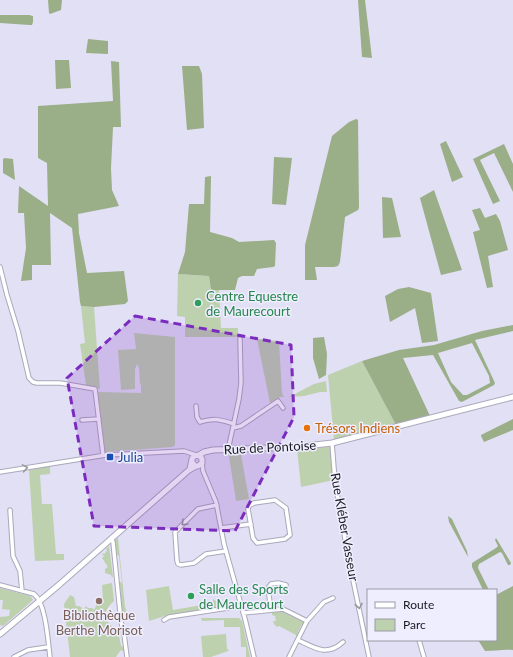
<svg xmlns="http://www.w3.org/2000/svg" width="513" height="657" viewBox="0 0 513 657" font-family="Lato,sans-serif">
<rect width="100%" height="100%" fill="#e2e0f4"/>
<path fill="#bed1ae" d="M178,274L209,276L211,290H219L221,328H238V337H185V317L177,316Z
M81,306L94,307L100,389L86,385L80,344L85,343Z
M134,333L175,337V445L173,447L105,452L98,392L141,393V385L140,384L139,368L137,364L135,369V389L121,390L118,350L136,349Z
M257,339L279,341L282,393L284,397H280L270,403Z
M362,361L396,425L334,440L328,375Z
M326,381L327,392H320L304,396L289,397L314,384Z
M330,447L334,480L301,487L297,449Z
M240,449L249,499L236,501L228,450Z
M50,466V474L40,475L42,504H52L56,554H64V560L35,561L29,470Z
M118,538L125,607L129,618L122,612L121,598L119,595L121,593L119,581L122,583L119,556L116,554L115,540Z
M109,546L113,577H112L111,575L105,573V569L108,567L102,558L104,556L101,553L104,554L107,551L106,549Z
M112,583L114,601C102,611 103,623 118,630L122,627L124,637L119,635L121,646L125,648V653L122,650L120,651L116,657H70L64,604L70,595L74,597L76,606H79L84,609L86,606L88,608H92L94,610L97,604L103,602L102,585Z
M169,586L173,610L202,605V607L204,606L213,604V599L224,607L165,616L149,621L146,590Z
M0,588L30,596L33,599L32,601L3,626L0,625V617L9,616L10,610L2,609L3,600H0Z
M281,609L288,611L285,613L299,620L302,619L305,620L304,627L302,624L298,632L300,635L299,637L296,636V635L279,626L277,627L274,624L273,621H276L275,616L272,615V612L281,611Z
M201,618H239L242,621L250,657H246V647H241L240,627H224V620L202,621Z
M226,634L227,649L229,650L228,651L211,657H203L201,636Z"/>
<path fill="#9aae88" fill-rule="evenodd" d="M48,0H62L61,10L50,14L49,13Z
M358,0H365L372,58L362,57Z
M0,15H29L33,16V22L32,25H30L0,23Z
M88,39L108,41V54L86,53Z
M55,60H69L71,88L56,89Z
M111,61L119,62L121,127H113L111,168L112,190L119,206L78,214L79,233L87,273L124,271L128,301L125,304L94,307L81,306L80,302L72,228L50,213L51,265H32V280L21,281L26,248L24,213H18L19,186L48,206L47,163L38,158V106L113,101Z
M182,66H199L202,74L204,128L187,130Z
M356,119L358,120L359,208L358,210L345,217L340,262L338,266L334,267H315L317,280H305V245L332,136L349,122Z
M446,141L463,177L452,182L440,144Z
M504,144L513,164V192L494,153L480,160L500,201L493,204L473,159Z
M274,157L292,158L286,205L272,204Z
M5,158L13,159L15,180L3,173V159Z
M211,176L210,232L232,238L239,242L274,240L276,243L275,266L273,267L257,269L254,276H242L238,278L235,290H211L209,276L178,274L185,252L189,204H204L205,177Z
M434,190L462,270L441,275L420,198Z
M382,197L392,198L401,237L383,238Z
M480,208L485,218L496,214L500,221L508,250L488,256L493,287L487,288L473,232L480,230L472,210Z
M409,287L431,293L438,341L422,343L415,308L390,322L385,296L398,289Z
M513,325V331L475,340L495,383L494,385L462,402L459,401L433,355L403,358L430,416L396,425L362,361L399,350L434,345L482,331ZM472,343L489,376L490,383L467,395H463L451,382L438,353Z
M324,337L327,354L326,375L319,379L313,358V338Z
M513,419V430L484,442L481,436V435Z
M448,516L452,519L467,551L468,557L449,522Z
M496,538L511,563L510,565H508L502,553L500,552L479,564L478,568L489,590H483L472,567V563L496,548L498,546L495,540Z
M513,586V650C504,649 494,651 485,651L478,640H496V595Z"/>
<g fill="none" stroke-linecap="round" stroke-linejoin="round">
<g stroke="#aaa8bb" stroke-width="5.5">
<path id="street" d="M0,267L7,295L18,331L29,378L33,382L37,383H60L95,389L103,455
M196,406L197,417L200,422C215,418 218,419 234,424
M82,420L99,419
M233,428L241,426L278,401L283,408
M332,443L335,481L348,556L369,657
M228,450L239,399L241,383L240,339
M202,463L203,471L216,502L224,544L245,619L254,657
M0,472L106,455L184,451L196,455
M275,500L286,508L290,535L285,539L257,543L253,538L248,509L249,506L254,503Z
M217,505L198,509L175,532L177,561L178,564L181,565L194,563L206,554L226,551
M10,510L13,556L20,571L22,591
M221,528L251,524
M111,539L113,542L121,622L124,634L127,657
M0,585L34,594C46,603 48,642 50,657
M271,610L268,588L271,584L278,583L286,585
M243,613L283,609L307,621
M164,620L169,617L241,606
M298,640C315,648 327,657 343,642
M419,640L424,657
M14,657L28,650L48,647
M289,657L307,621L324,602L333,598"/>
</g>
<g stroke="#aaa8bb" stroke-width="7">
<path id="secondary" d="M199,455L204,452L213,450L297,447L332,443L513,397
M190,469L192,459L194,456L199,455L202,459V463L198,466H195L192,462
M0,634L60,584L189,470L196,466"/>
</g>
<use href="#street" stroke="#fff" stroke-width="3.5"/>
<use href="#secondary" stroke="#fff" stroke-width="5"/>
</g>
<defs><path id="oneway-chevron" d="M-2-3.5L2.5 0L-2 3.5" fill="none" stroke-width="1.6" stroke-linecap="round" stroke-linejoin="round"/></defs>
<g stroke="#98989b">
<use href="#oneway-chevron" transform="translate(25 468) rotate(-10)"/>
<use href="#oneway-chevron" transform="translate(184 523) rotate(135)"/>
<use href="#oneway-chevron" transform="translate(359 606) rotate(80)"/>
</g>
<path fill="#7b2cbf" fill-opacity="0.2" stroke="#7b2cbf" stroke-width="3" stroke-dasharray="8 5" stroke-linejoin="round" d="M135,316L291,345L294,417L235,531L94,526L67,378Z"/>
<g fill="#2e9e5b" stroke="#efeefe" stroke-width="1.5">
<circle cx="198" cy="303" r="4"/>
<circle cx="191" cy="596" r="4"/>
</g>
<circle fill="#e8710a" stroke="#efeefe" stroke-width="1.5" cx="307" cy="428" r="4"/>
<rect fill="#1a4fb4" stroke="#efeefe" stroke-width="1.5" x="106" y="453" width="8" height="8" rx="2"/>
<circle fill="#8d6e63" stroke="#efeefe" stroke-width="1.5" cx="99" cy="601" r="4"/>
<g text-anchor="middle" stroke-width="3" stroke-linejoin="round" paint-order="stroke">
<g font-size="13" fill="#27864d" stroke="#efeefe" text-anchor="start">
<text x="206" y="301">Centre Equestre<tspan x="206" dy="15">de Maurecourt</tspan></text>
<text x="199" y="594">Salle des Sports<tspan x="199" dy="15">de Maurecourt</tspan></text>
</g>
<g font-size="13" fill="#c56008" stroke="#efeefe" text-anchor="start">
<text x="315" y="433">Trésors Indiens</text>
</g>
<g font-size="13" fill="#1a1920" stroke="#efeefe">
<text transform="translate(270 447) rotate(-3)" y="5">Rue de Pontoise</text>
<text transform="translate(345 527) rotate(80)" y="5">Rue Kléber Vasseur</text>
</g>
<g font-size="13" fill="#164399" stroke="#efeefe" text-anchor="start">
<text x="118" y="462">Julia</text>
</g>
<g font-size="13" fill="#785e54" stroke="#efeefe">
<text x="99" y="620">Bibliothèque<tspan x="99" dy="15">Berthe Morisot</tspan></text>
</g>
</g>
<rect x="367" y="589" width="130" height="52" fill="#efeefe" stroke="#9a99a5"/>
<rect x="375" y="602" width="20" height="6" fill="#ffffff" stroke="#9a99a5"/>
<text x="403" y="609" font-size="12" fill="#1a1920">Route</text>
<rect x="375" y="619" width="20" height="12" fill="#bed1ae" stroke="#9a99a5"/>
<text x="403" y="629" font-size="12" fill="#1a1920">Parc</text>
</svg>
